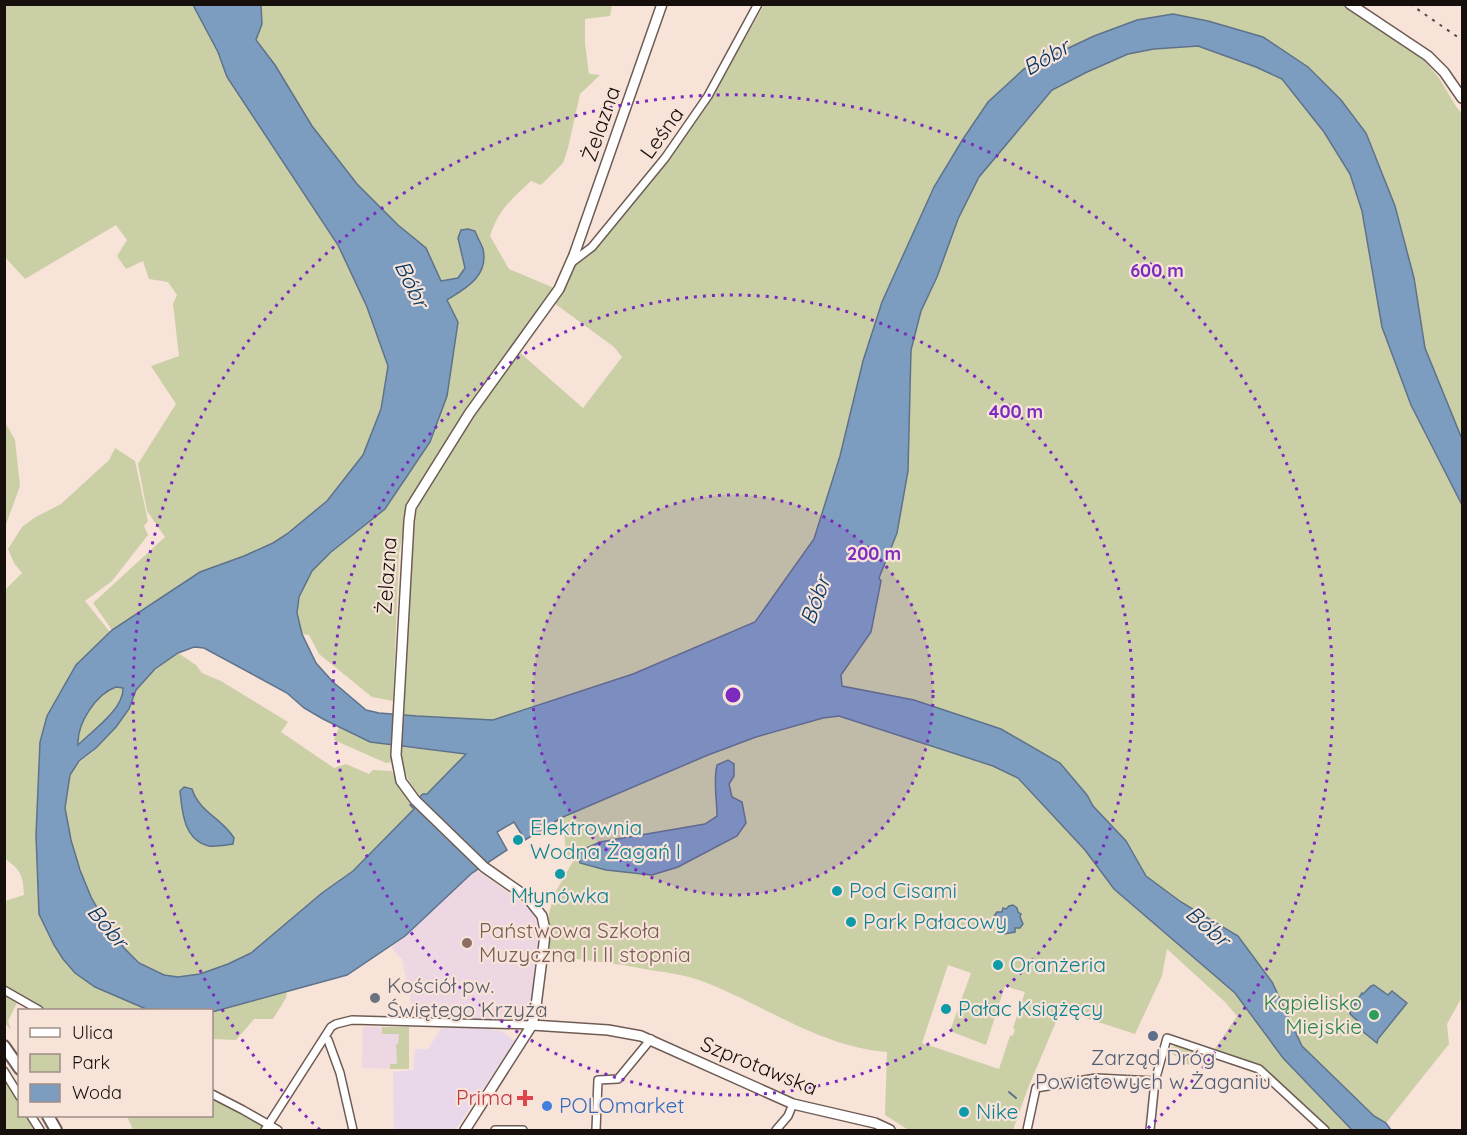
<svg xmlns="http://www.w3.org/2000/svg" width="1467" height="1135" viewBox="0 0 1467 1135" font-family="Quicksand,sans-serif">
<rect width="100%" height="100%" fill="#f8e3d9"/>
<path fill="#edd7e3" d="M476,870L526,905L533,914L537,924L538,939L531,1003L515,1022L414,1016L402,959L391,947Z
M363,1027H409V1069L362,1068Z"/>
<path fill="#e9d8e9" d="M442,1027L492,1028V1030L501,1031L515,1041L455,1130H394L393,1072L413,1070L415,1049H428Z"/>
<path fill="#cacfa6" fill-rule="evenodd" d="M5,5H193L218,52L227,77L338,245L367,307L388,366L381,409L363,455L327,501L287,534L273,543L244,556L200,572L112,630L93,603L165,537L147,511L138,464L176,404L151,366L179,356L173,304L177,295L168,282L149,279L143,261L126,269L117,256L127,240L116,225L25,279L5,257Z
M261,5H612L610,16L585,19V43L589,74L600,75L580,94L568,148L563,163L541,185L531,181C511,200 499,209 490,236L509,269L554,288L477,393L410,500L399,553L393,701L372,697L319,654L309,635L302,634L297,613L299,597L312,571L331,552L385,509L430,442L447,396L458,322L447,300L458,293L478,239L475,232L458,238L465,268L458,278L441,282L426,248L398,225L357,184L312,126L275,65L263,52L256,41L257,33L262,24Z
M764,5H1346L1425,61L1439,78L1457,108L1462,113V439L1425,348L1414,278L1395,206L1366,133L1263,37L1208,21L1173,14L988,102L963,139L934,187L882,302L863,361L840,456L814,539L754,622L633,674L493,720L404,715L411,558L415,516L420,500L471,414L518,351L583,408L622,357L614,347L554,303L567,283L575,265L589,256L608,230L652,179L706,107Z
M1176,46H1198L1256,67L1282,79L1324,132L1350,174L1362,211L1382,327L1411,405L1462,505V997L1447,1024L1449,1044L1386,1123L1374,1116L1302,1046L1272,982L1181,902L1146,876L1126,841L1093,806L1087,795L1060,763L914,700L842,686L841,675L871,632L881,581L879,579L897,533L908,471L911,350L921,311L937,277L958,219L979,177L1052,90L1087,72L1128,54Z
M5,422L15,440L20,486L5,527Z
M115,448L135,461L148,521L144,526L148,535L112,581L85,601L110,632L76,665L38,890L39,914L54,945L75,973L124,999L153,1010L124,1009L46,1010L5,985V901L24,895C23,875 21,870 4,858L5,590L22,573L14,563L8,549L22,527L34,518L61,504L109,460Z
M178,653L196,665L202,673L221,681L288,722L281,732L334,768L346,764L369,774L373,770L392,771L397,784L415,809C395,830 376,852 354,870C344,879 332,886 321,894C279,928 238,976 179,977C116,978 67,861 65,808C65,799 67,786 69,777C74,762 87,758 97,748C107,737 120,722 128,709C132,703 133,695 137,689C148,674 163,664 178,653ZM195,799L212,817L223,824L184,820Z
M116,687L123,688C125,710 92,731 78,746C78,723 95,694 116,687Z
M839,716L993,766L1018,778L1085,850L1114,889L1235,993L1283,1058L1352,1130H1328L1260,1068L1214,1050L1237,1016L1225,1002L1167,949L1162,976L1135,1034L1061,1010L1028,1088L1013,1130H914L907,1129L885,1115L887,1052C823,1047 770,1009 712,985C692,976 671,973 650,970C615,963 581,959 546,956L549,913L555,893L573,861L566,856L563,817L708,755L756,737L823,718ZM948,965L971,973L950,1031L986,1045L1005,986L1025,992L1013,1028L1015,1029L1013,1035L1010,1036L999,1069L922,1043Z
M339,727L357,737L391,746L392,762L386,763L334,740Z
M402,747L466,754L427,794L420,796C406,781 402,767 402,747Z
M287,992L286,998L273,1019H254L236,1040L212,1039V1012Z
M4,994L17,1003L8,1021L11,1030L5,1023Z
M382,1027H409V1069H390V1064H397L396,1044H398L399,1034H382Z
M1177,1046L1194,1052L1189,1065L1169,1052L1172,1047Z
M4,1077L19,1101L20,1116H28L37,1130H5Z
M212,1098L261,1124L262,1129L260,1130H133L127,1116H212Z"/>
<path fill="#7d9dc0" stroke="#5e728a" stroke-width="1.5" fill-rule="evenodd" d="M193,5H261L262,24L256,40L275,65L312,126L357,184L398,225L426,248L441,281L458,278L465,268L458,238L461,230L468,229L475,231C477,237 481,243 483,249C489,276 466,288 447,300L458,322L447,396L430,442L385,509L331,552L312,571L299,597L297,613L302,634L316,663L333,682L366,710L379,713L417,716L493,720L633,674L755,622L814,539L840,456L863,361L882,302L934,187L963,139L988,102L1024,69L1094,36L1137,20L1173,14L1208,21L1263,37L1308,67L1341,100L1366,133L1395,206L1414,278L1425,348L1462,439V505L1411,405L1382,327L1362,211L1350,174L1324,132L1282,79L1256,67L1198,46L1154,49L1128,54L1087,72L1052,90L979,177L958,219L937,277L921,311L911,350L908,471L897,533L879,578L881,581L871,632L841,675L842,686L914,700L1001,729L1060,763L1087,795L1093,806L1126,841L1146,876L1181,902L1238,936L1272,982L1302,1046L1374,1116L1386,1123L1391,1130H1352L1283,1058L1235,993L1114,889L1085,850L1018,778L993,766L839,716L823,718L756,737L708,755L563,817L525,840L514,822L497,832L507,850L472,873L405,936L347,975L212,1012L146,1009L95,987L75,973L63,959L54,945L39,914L36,835L40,742L47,716L76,665L112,630L200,572L244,556L273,543L287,534L327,501L363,455L381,409L388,366L367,307L338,245L227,77L218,52ZM194,647L204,648L287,693L304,708L323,719L370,742L466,754L427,794H423L410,805L414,809L353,871L322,893L251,953L228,964L200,974L178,977L164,975L139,963L124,948L106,923L91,897L80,870L71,840L65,808L70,775L79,761L96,748L116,727L129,709L136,690L155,669L178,653ZM116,687L123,688C124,709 92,731 78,745C77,723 96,694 116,687Z
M728,760L734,764V776L729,784L732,797L742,802L746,823L737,836L678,867L652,875L606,870L580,863L579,856L582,848L584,849L600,842L705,824L717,816C717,798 713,782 717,765Z
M184,787L192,789C199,812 223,819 234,838L233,844C226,845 215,847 209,846C184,840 182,812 180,791Z
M1013,905L1017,908L1018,912L1021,914L1020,917L1023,924L1020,928H1015V932L1004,934L1000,927L997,926L998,923L994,916L997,912H1002L1003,908L1006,909L1009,906Z
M1374,985L1388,995L1392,991L1407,1003L1378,1039L1377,1043L1361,1030L1363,1026L1350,1014V1011L1362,993L1363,994L1371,986Z"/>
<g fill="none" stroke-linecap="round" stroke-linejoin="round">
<path stroke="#5e728a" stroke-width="2" d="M1009,1092L1016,1098"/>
<g stroke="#6e5c54" stroke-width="10">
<path id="street" d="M571,263L592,247L665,158L708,96L758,4
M4,990L39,1010
M325,1038L328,1040L340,1073L353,1130
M4,1071L20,1097
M212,1094L243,1110L278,1130
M31,1116L40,1130
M265,1130L331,1027L336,1024L352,1020L532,1025
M495,1130H523
M596,1130L598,1080L618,1079L651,1039
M776,1130L788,1116L793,1104
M1027,1130L1036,1088L1096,1078L1155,1081
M1150,1130L1155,1081L1167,1038L1259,1069L1325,1130"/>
</g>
<g stroke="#6e5c54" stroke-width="12">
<path id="secondary" d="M1350,4L1428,56L1444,72L1462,98
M532,1025L608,1030L641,1036L793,1104L875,1123L890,1130
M465,1130L532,1025L536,1006L544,943L545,930L542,916L527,897L484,867L415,800L401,781L396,755L409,521L411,507L416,499L469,414L559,289L574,255L662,4"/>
</g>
<g stroke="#6e5c54" stroke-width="14">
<path id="primary" d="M4,1046L20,1069
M48,1116L56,1130"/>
</g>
<use href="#street" stroke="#fff" stroke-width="7"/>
<use href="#secondary" stroke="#fff" stroke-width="9"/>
<use href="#primary" stroke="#fff" stroke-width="10"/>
<path stroke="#554a45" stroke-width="2" stroke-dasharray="3 6" stroke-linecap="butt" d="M1410,4L1462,40"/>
</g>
<circle cx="733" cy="695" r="200" fill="#7b2cbf" fill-opacity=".12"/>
<g fill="none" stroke="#7b2cbf" stroke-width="3" stroke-dasharray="3 6">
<circle cx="733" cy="695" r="200"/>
<circle cx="733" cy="695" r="400"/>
<path d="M320 1130A600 600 0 1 1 1146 1130"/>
</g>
<g fill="#0f9aa8" stroke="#f8e3d9" stroke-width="2">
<circle cx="518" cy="840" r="6"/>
<circle cx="560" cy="874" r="6"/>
<circle cx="837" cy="891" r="6"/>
<circle cx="851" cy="922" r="6"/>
<circle cx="998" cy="965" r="6"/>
<circle cx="946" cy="1009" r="6"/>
<circle cx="964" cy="1112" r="6"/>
</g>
<circle fill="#8d6e63" stroke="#f8e3d9" stroke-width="2" cx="467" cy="943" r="6"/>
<circle fill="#6b7280" stroke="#f8e3d9" stroke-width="2" cx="375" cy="998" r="6"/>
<circle fill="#2e9e5b" stroke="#f8e3d9" stroke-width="2" cx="1374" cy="1015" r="6"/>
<circle fill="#5c6f8a" stroke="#f8e3d9" stroke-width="2" cx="1153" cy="1036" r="6"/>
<path fill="#e0444e" stroke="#f8e3d9" stroke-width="2" d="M522 1089h6v6h6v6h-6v6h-6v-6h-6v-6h6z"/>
<circle fill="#3f7fe0" stroke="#f8e3d9" stroke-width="2" cx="547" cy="1106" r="6"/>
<g text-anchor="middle" stroke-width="4.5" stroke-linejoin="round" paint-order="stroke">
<g font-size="21" fill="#160f0c" stroke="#f8e3d9">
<text transform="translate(601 124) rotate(-71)" y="7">Żelazna</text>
<text transform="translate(662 133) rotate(-54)" y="7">Leśna</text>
<text transform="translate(387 576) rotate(-86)" y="7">Żelazna</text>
<text transform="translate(759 1066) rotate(22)" y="7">Szprotawska</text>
</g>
<g font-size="21" fill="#0d838f" stroke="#f8e3d9" text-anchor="start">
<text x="530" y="835">Elektrownia<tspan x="530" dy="24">Wodna Żagań I</tspan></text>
<text x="849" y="898">Pod Cisami</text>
<text x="560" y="903" text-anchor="middle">Młynówka</text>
<text x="863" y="929">Park Pałacowy</text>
<text x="1010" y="972">Oranżeria</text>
<text x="958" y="1016">Pałac Książęcy</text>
<text x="976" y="1119">Nike</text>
</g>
<g font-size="21" fill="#785e54" stroke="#f8e3d9" text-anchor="start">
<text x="479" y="938">Państwowa Szkoła<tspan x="479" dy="24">Muzyczna I i II stopnia</tspan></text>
</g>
<g font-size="21" fill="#5b616d" stroke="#f8e3d9" text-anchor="start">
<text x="387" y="993">Kościół pw.<tspan x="387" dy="24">Świętego Krzyża</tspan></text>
</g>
<g font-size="21" fill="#27864d" stroke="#f8e3d9" text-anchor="end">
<text x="1362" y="1010">Kąpielisko<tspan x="1362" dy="24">Miejskie</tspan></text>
</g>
<g font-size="21" fill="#4e5e75" stroke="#f8e3d9">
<text x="1153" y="1065">Zarząd Dróg<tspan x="1153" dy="24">Powiatowych w Żaganiu</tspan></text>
</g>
<g font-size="21" fill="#be3a42" stroke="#f8e3d9" text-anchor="end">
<text x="513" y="1105">Prima</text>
</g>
<g font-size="21" fill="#366cbe" stroke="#f8e3d9" text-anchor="start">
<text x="559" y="1113">POLOmarket</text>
</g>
<g font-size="22" font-style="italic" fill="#053965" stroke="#f8e3d9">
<text transform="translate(1046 57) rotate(-30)" y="8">Bóbr</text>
<text transform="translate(412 284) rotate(64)" y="8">Bóbr</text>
<text transform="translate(815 600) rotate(-70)" y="8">Bóbr</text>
<text transform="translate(108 926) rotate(50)" y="8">Bóbr</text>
<text transform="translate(1208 926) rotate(41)" y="8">Bóbr</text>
</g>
</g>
<circle cx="733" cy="695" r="9" fill="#7b2cbf" stroke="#f8e3d9" stroke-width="3"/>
<g font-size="18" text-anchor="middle" font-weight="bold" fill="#7b2cbf" stroke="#f8e3d9" stroke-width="4.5" stroke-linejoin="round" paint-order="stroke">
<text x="1157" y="277">600 m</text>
<text x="1016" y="418">400 m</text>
<text x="874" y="560">200 m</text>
</g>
<rect width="1467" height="1135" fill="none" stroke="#160f0c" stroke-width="12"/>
<rect x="18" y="1009" width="195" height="108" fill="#f8e3d9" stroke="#9e8e87" stroke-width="1.5"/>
<rect x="30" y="1028" width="30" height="9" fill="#ffffff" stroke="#9e8e87" stroke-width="1.5"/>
<text x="72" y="1039" font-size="18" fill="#160f0c">Ulica</text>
<rect x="30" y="1054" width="30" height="18" fill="#cacfa6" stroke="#9e8e87" stroke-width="1.5"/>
<text x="72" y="1069" font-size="18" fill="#160f0c">Park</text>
<rect x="30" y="1084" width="30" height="18" fill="#7d9dc0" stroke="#9e8e87" stroke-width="1.5"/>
<text x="72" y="1099" font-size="18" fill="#160f0c">Woda</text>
</svg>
